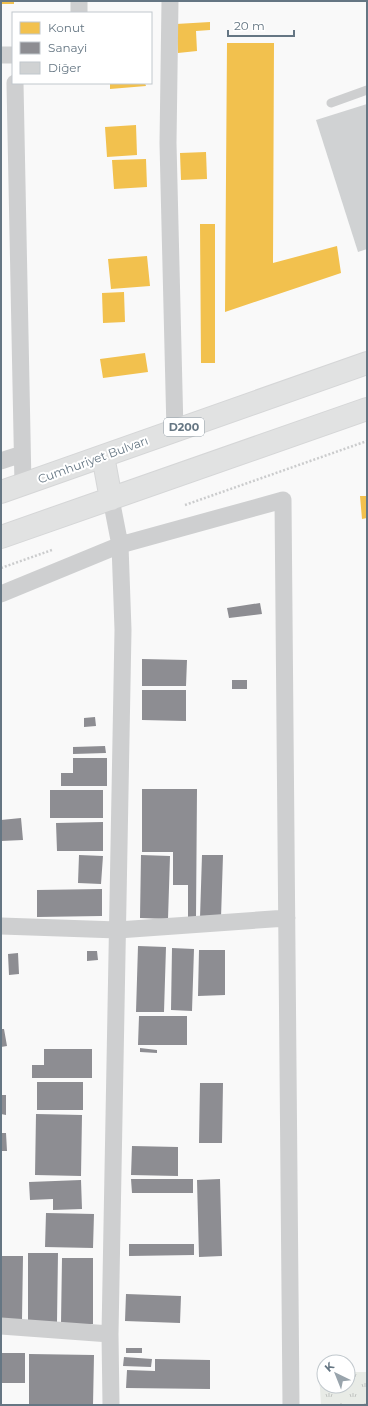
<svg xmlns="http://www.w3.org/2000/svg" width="368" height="1406" viewBox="0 0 368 1406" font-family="Montserrat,sans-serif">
<defs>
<pattern id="grass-tufts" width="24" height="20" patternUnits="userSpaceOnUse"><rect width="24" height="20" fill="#e8ebe6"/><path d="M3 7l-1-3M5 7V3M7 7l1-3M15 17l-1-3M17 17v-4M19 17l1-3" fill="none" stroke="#c0c3c0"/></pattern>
</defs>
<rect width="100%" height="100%" fill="#f9f9f9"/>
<path fill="url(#grass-tufts)" d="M319,1371H324V1386H348V1372H367V1405H321Z"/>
<path fill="#f2c14e" d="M1,1H14V4H1Z
M210,22V30L196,31L197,51L178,53L176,24Z
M227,43H274L273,263L337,246L341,273L225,312Z
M110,83H145L146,86L110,89Z
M136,125L137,155L107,157L105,127Z
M206,152L207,179L181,180L180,153Z
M146,159L147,187L114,189L112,160Z
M200,224H215V363H201Z
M147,256L150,286L111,289L108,259Z
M124,292L125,322L103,323L102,293Z
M145,353L148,372L103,378L100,359Z
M360,496H367V518L362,519Z"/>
<path fill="#8d8d92" d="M260,603L262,614L229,618L227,608Z
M142,659L187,660L186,686H142Z
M232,680H247V689H232Z
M142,690H186V721L142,720Z
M95,717L96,726L84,727V718Z
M105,746L106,753L73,754V747Z
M73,758H107V786H61V773H73Z
M142,789H197L196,918H188V885H173V852H142Z
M50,790H103V818H50Z
M21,818L23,840L1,841V820Z
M103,822V851H57L56,823Z
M79,855L103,856L101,884L78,883Z
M141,855L170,856L168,919L140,918Z
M202,855H223L221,918H200Z
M102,889V916L37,917V890Z
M138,946L166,947L164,1012H136Z
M172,948L194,949L192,1011L171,1010Z
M199,950H225V995L198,996Z
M87,951H97L98,960L87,961Z
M18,953L19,974L9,975L8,954Z
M139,1016H187V1045H138Z
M1,1029H4L7,1046L1,1047Z
M140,1048L157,1050V1053L140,1052Z
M44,1049H92V1078H32V1065H44Z
M37,1082H83V1110H37Z
M200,1083H223L222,1143H199Z
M1,1095H6V1115L1,1114Z
M36,1114L82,1115L81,1176L35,1175Z
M1,1133H6L7,1151H1Z
M132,1146L178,1147V1176L131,1175Z
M131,1179H193V1193H132Z
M220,1179L222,1256L199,1257L197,1180Z
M81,1180L82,1209L53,1210V1199L30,1200L29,1182Z
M46,1213L94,1214L93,1248L45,1247Z
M129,1244H194V1255L129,1256Z
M28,1253H58L57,1322H28Z
M1,1256H23L22,1320H1Z
M62,1258H93V1324H61Z
M126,1294L181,1296L180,1323L125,1321Z
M126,1348H142V1353H126Z
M1,1353H25V1383H1Z
M29,1354L94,1355L93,1405H29Z
M124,1357L152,1359L151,1367L123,1366Z
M155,1359L210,1360V1389L126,1388L127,1370L155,1371Z"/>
<path fill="#d0d2d3" d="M367,104V249L358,252L316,120Z"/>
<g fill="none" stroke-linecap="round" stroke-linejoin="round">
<g stroke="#d5d6d7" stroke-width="24">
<path id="primary" d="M103,456L111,499
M1,492L367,363
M1,537L367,409"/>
</g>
<path stroke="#cbcccd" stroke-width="2.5" stroke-dasharray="2 2" stroke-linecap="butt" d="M185,505L367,441
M1,568L52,550"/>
<path stroke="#cecfd0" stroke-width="9" d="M331,103L367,90"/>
<path stroke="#cecfd0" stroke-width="17" d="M79,1V13
M170,1L168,143L175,431
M1,55H13
M15,83L23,485
M1,461L22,454
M1,594L120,545L283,500L291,1405
M1,926L118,930L287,918
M1,1326L110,1334
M111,1405L110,1334L123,630L120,545L111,499"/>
<use href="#primary" stroke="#e1e2e2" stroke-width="22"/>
</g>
<g text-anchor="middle" stroke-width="4" stroke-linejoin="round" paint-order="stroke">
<rect fill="#fff" stroke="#939fa8" stroke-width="1" x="164" y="418" width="40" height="18" rx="3"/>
<g font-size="11" font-weight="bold" fill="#657683">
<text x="184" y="431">D200</text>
</g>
<g font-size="12" fill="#657683" stroke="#fff">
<text transform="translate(93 460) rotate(-20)" y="4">Cumhuriyet Bulvarı</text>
</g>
</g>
<rect width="368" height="1406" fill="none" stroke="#657683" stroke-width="4"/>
<rect x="12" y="12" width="140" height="72" fill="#ffffff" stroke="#c1c8cd"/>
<rect x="20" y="22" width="20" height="12" fill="#f2c14e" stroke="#c1c8cd"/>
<text x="48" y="32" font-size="12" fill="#657683">Konut</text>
<rect x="20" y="42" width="20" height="12" fill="#8d8d92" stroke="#c1c8cd"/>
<text x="48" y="52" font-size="12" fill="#657683">Sanayi</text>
<rect x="20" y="62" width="20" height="12" fill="#d0d2d3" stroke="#c1c8cd"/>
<text x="48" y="72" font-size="12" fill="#657683">Diğer</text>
<g transform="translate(336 1374) rotate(317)"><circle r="19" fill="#ffffff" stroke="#c1c8cd"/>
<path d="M0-3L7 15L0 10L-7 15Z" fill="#99a4ac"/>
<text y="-6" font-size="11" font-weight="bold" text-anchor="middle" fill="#657683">K</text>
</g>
<path d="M228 30v6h66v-6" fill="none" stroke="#657683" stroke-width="2"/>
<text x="234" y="30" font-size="12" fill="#657683" stroke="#ffffff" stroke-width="3" paint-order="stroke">20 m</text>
</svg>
